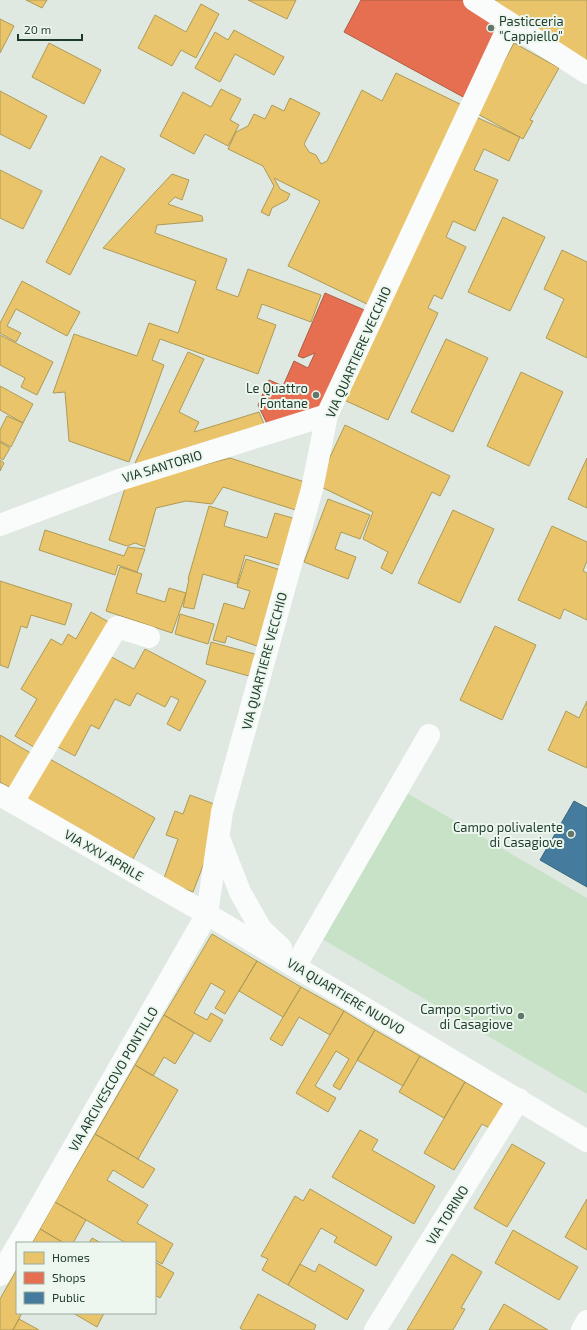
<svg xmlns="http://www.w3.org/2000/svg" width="587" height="1330" viewBox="0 0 587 1330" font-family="'Exo 2',sans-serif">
<rect width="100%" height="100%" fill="#e0e8e2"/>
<path fill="#c8e2c8" d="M407,793L587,898V1094L322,939Z"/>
<path fill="#e9c46a" stroke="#ac9b57" d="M26,0H47L42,8Z
M248,0H296L287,19Z
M488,0H587V66Z
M201,4L219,14L196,58L181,50L172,66L138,48L155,15L186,32Z
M0,19L14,26L0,53Z
M234,30L284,57L274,75L235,54L220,82L195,68L215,32L228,40Z
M49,43L101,70L84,104L32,77Z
M514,43L559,68L530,120L533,121L523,139L476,113Z
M396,73L466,107L369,305L288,266L320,201L274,178L280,189L290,194L287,200L272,208L269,216L261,212L274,186L263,166L228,149L236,132L248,126L254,114L265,119L272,105L284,111L290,98L320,113L304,144L309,152L316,155L321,164L327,161L362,90L382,101Z
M221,89L241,99L230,120L239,125L228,146L205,134L194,154L160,136L183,92L211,107Z
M0,91L47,116L30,149L0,134Z
M476,117L520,137L509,161L484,149L474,170L498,180L475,231L453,221L446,237L466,247L442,299L434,295L428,308L438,313L388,420L344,400Z
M101,156L125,169L70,275L46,262Z
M0,170L42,191L23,229L0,218Z
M172,174L189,180L182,200L175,197L168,204L202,216L203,221L157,225L155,233L227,259L216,289L238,297L248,269L321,295L311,322L262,304L257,318L276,325L258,374L160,339L152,360L164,365L129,462L69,441L65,392L53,393L74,334L137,356L149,323L178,333L196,281L103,248Z
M503,217L545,237L510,311L468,292Z
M562,250L587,262V358L546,338L564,299L544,289Z
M22,281L80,312L67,336L16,309L7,326L21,333L16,342L0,333V323Z
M0,335L53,362L37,395L21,387L25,378L0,365Z
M446,339L488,358L453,432L411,412Z
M188,352L204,359L179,412L199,422L194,432L259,412L267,431L148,469L135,463Z
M521,372L563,392L529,466L487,446Z
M0,386L33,404L23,423L0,410Z
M7,416L23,423L11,447L0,441V430Z
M345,425L450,476L440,496L432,492L392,574L381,568L388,552L363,539L373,512L317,485Z
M0,442L10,448L3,460L0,458Z
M230,458L311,484L302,512L223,487L212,504L186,501L156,508L145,547L135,543L127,546L109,540L126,485Z
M587,458V508L568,499Z
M0,460L4,463L0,471Z
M328,499L370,515L360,539L341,532L335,549L356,557L348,579L304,562Z
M209,506L228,512L224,526L267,538L275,513L303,521L289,568L245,555L237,584L203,574L194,609L183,607L189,579H188Z
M453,510L494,529L460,603L418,583Z
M552,526L587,542V561L583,571L587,573V620L564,609L560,619L518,600Z
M45,530L124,556L128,547L145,549L137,572L118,565L115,575L39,550Z
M246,559L287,572L263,648L227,636L225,643L213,640L224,603L244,609L250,591L237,587Z
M120,567L142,574L136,593L165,602L169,588L186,593L172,633L106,611Z
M0,581L72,604L65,625L31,615L27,628L21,626L8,668L0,665Z
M91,612L112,624L39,750L15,736L37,699L21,689L51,639L62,645L68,634L76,639Z
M180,614L214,624L208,644L175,634Z
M495,626L536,645L502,720L460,700Z
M211,642L262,656L256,678L206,664Z
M145,649L206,681L180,731L167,724L179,700L171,696L165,707L137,693L130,706L115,699L99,729L91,725L75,756L58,747L106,654L134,669Z
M587,701V768L548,750L566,711L579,718Z
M0,735L34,755L14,790L0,782Z
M48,758L155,818L133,859L25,798Z
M190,795L225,808L193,892L163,881L178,839L166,835L175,811L183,814Z
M212,934L257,961L225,1014L215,1008L225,991L211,983L194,1013L207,1020L211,1013L223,1020L210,1042L164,1015Z
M257,961L301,987L283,1017L239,991Z
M301,987L344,1011L330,1035L299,1017L282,1046L270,1039Z
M344,1011L375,1030L340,1090L333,1086L349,1059L336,1051L315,1086L336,1098L328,1112L296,1093Z
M164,1015L194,1033L175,1064L164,1057L153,1076L135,1065Z
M375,1030L420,1056L403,1086L357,1060Z
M420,1056L465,1082L444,1118L399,1092Z
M135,1065L178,1090L138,1159L95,1134Z
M465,1082L509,1108L495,1131L482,1124L454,1170L424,1153Z
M360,1130L378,1140L372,1150L435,1186L414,1224L332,1177Z
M95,1134L155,1169L143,1188L113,1170L107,1180L148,1205L137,1223L173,1244L162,1264L155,1260V1243H126L55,1202Z
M512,1144L545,1163L507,1227L474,1208Z
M310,1189L392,1237L376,1266L334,1242L337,1237L321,1228L288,1285L262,1270L268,1259L261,1256L295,1196L303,1201Z
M587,1199V1250L565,1237Z
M55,1202L86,1220L73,1243H64L40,1229Z
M40,1229L64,1243H32Z
M513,1230L578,1267L559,1300L495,1263Z
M92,1238L101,1243H89Z
M452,1254L482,1272L461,1308L465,1309L453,1330H407Z
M155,1262L174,1273L160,1298L155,1295Z
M300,1264L315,1272L319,1264L364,1290L347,1320L288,1285Z
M17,1269V1313H22L13,1330H0V1299Z
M258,1294L316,1325L314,1330H243L240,1328Z
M504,1304L548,1330H489Z
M73,1313H104L97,1327Z
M19,1319L39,1330H13Z"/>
<path fill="#e76f51" stroke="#aa5f45" d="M361,0H466L506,23L465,98L344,32Z
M325,293L369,312L324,410L270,430L258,405L269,380L283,386L294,361L308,368L315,353L303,358L298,356Z"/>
<path fill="#457b9d" stroke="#39687a" d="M574,801L587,808V887L540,860Z"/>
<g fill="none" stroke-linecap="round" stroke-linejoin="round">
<path stroke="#fafcfb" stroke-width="22" d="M474,0L587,73
M0,525L119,480L327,415
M0,795L207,914L587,1141
M13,802L117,627L149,637
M219,838L240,892L261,929L281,948
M297,963L429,735
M19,1243L207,914L222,812L312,489L327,415L510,23
M0,1275L17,1246
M375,1330L519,1099
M582,1330L587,1321"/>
</g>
<g fill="#61786a" stroke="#edf7ef" stroke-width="1.5">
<circle cx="491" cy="28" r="4"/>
<circle cx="316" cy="395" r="4"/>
<circle cx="571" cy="834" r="4"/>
<circle cx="521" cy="1016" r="4"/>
</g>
<g text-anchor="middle" stroke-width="4" stroke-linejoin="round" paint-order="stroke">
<g font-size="13" fill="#1d3b2a" stroke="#edf7ef" text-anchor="end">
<text x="499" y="26" text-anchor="start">Pasticceria<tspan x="499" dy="15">"Cappiello"</tspan></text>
<text x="308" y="393">Le Quattro<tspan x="308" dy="15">Fontane</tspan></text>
<text x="563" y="832">Campo polivalente<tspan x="563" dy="15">di Casagiove</tspan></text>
<text x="513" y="1014">Campo sportivo<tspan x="513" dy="15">di Casagiove</tspan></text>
</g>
<g font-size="13" fill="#1d3b2a" stroke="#edf7ef">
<text transform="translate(358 352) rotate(-66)" y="5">VIA QUARTIERE VECCHIO</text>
<text transform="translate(162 466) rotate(-17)" y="5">VIA SANTORIO</text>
<text transform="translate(264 661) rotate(-75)" y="5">VIA QUARTIERE VECCHIO</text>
<text transform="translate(104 855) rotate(30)" y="5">VIA XXV APRILE</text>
<text transform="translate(346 996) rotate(31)" y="5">VIA QUARTIERE NUOVO</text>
<text transform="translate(113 1079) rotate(-60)" y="5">VIA ARCIVESCOVO PONTILLO</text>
<text transform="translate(447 1215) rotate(-58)" y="5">VIA TORINO</text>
</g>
</g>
<rect x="16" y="1242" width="140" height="72" fill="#edf7ef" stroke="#9aaca0"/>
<rect x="24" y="1252" width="20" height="12" fill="#e9c46a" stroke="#9aaca0"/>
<text x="52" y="1262" font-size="12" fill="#1d3b2a">Homes</text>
<rect x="24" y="1272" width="20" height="12" fill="#e76f51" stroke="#9aaca0"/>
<text x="52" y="1282" font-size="12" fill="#1d3b2a">Shops</text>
<rect x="24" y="1292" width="20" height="12" fill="#457b9d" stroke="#9aaca0"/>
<text x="52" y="1302" font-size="12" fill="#1d3b2a">Public</text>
<path d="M18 34v6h64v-6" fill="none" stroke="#1d3b2a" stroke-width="2"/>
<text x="24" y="34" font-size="12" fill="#1d3b2a" stroke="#edf7ef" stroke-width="3" paint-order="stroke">20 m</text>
</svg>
